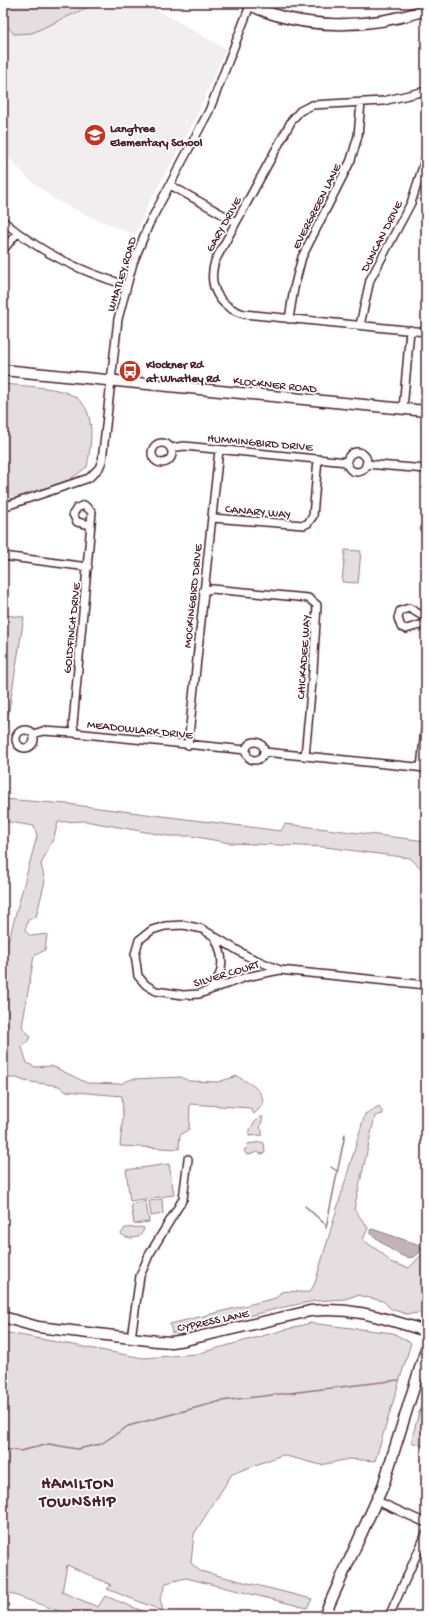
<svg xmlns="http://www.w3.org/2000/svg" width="429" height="1619" viewBox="0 0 429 1619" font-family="'Gochi Hand',sans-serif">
<rect width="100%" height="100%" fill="#fff"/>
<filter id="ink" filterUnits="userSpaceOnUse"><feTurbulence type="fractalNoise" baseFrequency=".025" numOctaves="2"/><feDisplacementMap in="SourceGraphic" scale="8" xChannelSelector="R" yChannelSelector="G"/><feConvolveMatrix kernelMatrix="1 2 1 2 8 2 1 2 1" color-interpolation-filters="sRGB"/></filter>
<g filter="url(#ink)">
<path fill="#f2eeef" d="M97,3H145L226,49L196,118L147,207L135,235L93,218L54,199L30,180L3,152V21L14,34L32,33Z"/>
<path fill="#e5dee0" stroke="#987e86" d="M3,3H97L32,33L14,34L3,21Z
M3,384C69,390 103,386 87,467L69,480L3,502Z
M345,550L361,551L358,583L342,582Z
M3,615L24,617L6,729L3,730Z
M3,799L67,804L281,831L285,824L426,841V873L410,858L325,847L230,843L191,836H168L85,821L58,822L54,837L41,864L45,881L36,917L28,920L25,931L31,936L47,934L45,950L34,956L22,1027L31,1037L22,1047L27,1063L35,1067L52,1066L87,1083L120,1084L132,1079L181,1077L189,1081L218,1082L237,1076C249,1084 264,1088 263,1105L254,1114L250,1108L190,1104L189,1129L180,1135L179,1149L120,1146L123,1117L122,1096L65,1091L59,1086L24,1081L17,1078H3V943L9,939L37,836L34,826L3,821Z
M379,1106L383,1114L375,1116L354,1209L368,1228L363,1240L383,1254L390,1262L409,1268L426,1250V1296L421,1313L406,1314L391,1309L383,1301L357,1295L345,1299L315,1301L284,1307L200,1328L172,1333L170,1324L276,1298L281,1292C291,1290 300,1293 310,1292L315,1283L365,1114Z
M260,1117H263L260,1128L262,1130V1135L249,1136C248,1130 255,1121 260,1117Z
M261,1142L264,1143L265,1153L261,1154L258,1152L248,1155L246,1154L244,1150L247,1148L248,1144Z
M169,1164L174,1195L130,1201L126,1170Z
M162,1199L163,1214L151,1216L149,1201Z
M146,1201L149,1222L134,1224L131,1204Z
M140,1227L144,1228C142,1239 129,1241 121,1234L125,1228Z
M310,1323L393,1333L411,1343L375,1461L349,1459L321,1465L282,1455L232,1474L194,1534L191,1563L200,1571L312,1599L307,1608L186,1578L166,1583L160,1599L163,1611L107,1589L111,1585L67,1565L62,1592L98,1607L105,1596L155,1616H60L59,1611L3,1591V1332L143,1358L196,1354Z
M426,1386V1447L411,1442Z"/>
<path fill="#c1b3b6" stroke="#91787e" d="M372,1229L420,1245C422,1248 422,1251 419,1253C407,1268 381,1241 370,1233V1230Z"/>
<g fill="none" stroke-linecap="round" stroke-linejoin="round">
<path stroke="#91787e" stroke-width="1.5" d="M331,1167L337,1171
M305,1206L326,1225
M326,1228L345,1134
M3,1449L20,1451L49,1444L77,1449L101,1444L128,1426L221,1401L399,1380"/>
<g stroke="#4a1f2b" stroke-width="10">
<path id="street" d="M426,91L383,101L312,105L300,111L292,120L215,261C207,286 219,307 244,314L426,332
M170,185L236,222
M3,221C40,252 79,271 126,285
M3,250L17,233
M289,319L294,288L302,257L351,160L358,136L361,102
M360,325L370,280L411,203L426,157
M403,409L410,330
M152 453a10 10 0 1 1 20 0a10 10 0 1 1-20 0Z
M171,448L184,446L347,462
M347 462a10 10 0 1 1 20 0a10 10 0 1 1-20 0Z
M366,464L426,469
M3,507L89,478L99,468L102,461L118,319L133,263L149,224L209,111L251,3
M212,518L304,525L308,523L313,516L318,459
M3,556L88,567
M203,591L212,589L308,598L317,605L313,671L305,756
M426,615H421L409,608L400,611L398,618L401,627L406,629L420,625L426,626
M16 739a9 9 0 1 1 18 0a9 9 0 1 1-18 0Z
M74,733L73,724L92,512L84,505L77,508L73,514L77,522L91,525
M33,734L43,731L74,733L246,750
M246 751a9 9 0 1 1 18 0a9 9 0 1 1-18 0Z
M188,745L219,450
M264,752L426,768
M421,768L426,720
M280,970L246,977L199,994L183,995L156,991L146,985L138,976L135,954L139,940L152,930L165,926L184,925L202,929L247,956L280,970L426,985
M212,988C225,971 224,956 215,938
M131,1338L140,1276L149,1255L183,1199L188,1159
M377,1501L426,1523
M389,1616L426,1534"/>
</g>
<g stroke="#4a1f2b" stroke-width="13">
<path id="secondary" d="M246,3C302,31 368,29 426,10
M3,370L426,411
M3,1317L38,1327L157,1341L171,1342L185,1340L310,1311C353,1306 386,1319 426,1331
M324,1616L383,1486L426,1349"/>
</g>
<use href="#street" stroke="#fff" stroke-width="7"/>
<use href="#secondary" stroke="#fff" stroke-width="10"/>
</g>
</g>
<defs>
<g id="school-disc" transform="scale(1.15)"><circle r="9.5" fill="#c8321e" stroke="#fff"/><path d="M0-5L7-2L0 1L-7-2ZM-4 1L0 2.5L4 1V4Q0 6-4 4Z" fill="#fff"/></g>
<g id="bus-disc" transform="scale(1.15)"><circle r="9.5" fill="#c8321e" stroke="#fff"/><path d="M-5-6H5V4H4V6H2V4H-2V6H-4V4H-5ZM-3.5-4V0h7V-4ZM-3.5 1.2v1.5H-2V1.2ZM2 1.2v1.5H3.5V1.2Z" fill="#fff"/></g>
</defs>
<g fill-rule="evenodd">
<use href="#school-disc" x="95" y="135"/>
<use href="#bus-disc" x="130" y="371"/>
</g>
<g text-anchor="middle" stroke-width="3.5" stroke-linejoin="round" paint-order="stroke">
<g font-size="12" font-weight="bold" fill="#4a1f2b" stroke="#fff" text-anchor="start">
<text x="110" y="132">Langtree<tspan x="110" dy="14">Elementary School</tspan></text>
<text x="146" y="368">Klockner Rd<tspan x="146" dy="14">at Whatley Rd</tspan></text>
</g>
<g font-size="12" fill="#4a1f2b" stroke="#fff">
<text transform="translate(316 206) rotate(-63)" y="4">EVERGREEN LANE</text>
<text transform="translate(223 224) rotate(-61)" y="4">GARY DRIVE</text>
<text transform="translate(381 236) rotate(-63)" y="4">DUNCAN DRIVE</text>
<text transform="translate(121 274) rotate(-73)" y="4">WHATLEY ROAD</text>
<text transform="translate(275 384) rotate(6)" y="4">KLOCKNER ROAD</text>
<text transform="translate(260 442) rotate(5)" y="4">HUMMINGBIRD DRIVE</text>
<text transform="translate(258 511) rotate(5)" y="4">CANARY WAY</text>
<text transform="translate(192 596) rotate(-84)" y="4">MOCKINGBIRD DRIVE</text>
<text transform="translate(71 628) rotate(-84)" y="4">GOLDFINCH DRIVE</text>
<text transform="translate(303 657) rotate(-86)" y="4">CHICKADEE WAY</text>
<text transform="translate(140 729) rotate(6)" y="4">MEADOWLARK DRIVE</text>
<text transform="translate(226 973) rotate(-17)" y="4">SILVER COURT</text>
<text transform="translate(213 1320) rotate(-12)" y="4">CYPRESS LANE</text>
</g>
<g font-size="16" font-weight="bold" letter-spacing="1" fill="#4a1f2b" stroke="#fff">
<text x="78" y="1488">HAMILTON<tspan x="78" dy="18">TOWNSHIP</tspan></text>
</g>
</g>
<rect width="429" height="1619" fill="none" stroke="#fff" stroke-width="16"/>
<rect x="8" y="8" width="413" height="1603" fill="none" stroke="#4a1f2b" stroke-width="1.5" filter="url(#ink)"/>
</svg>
